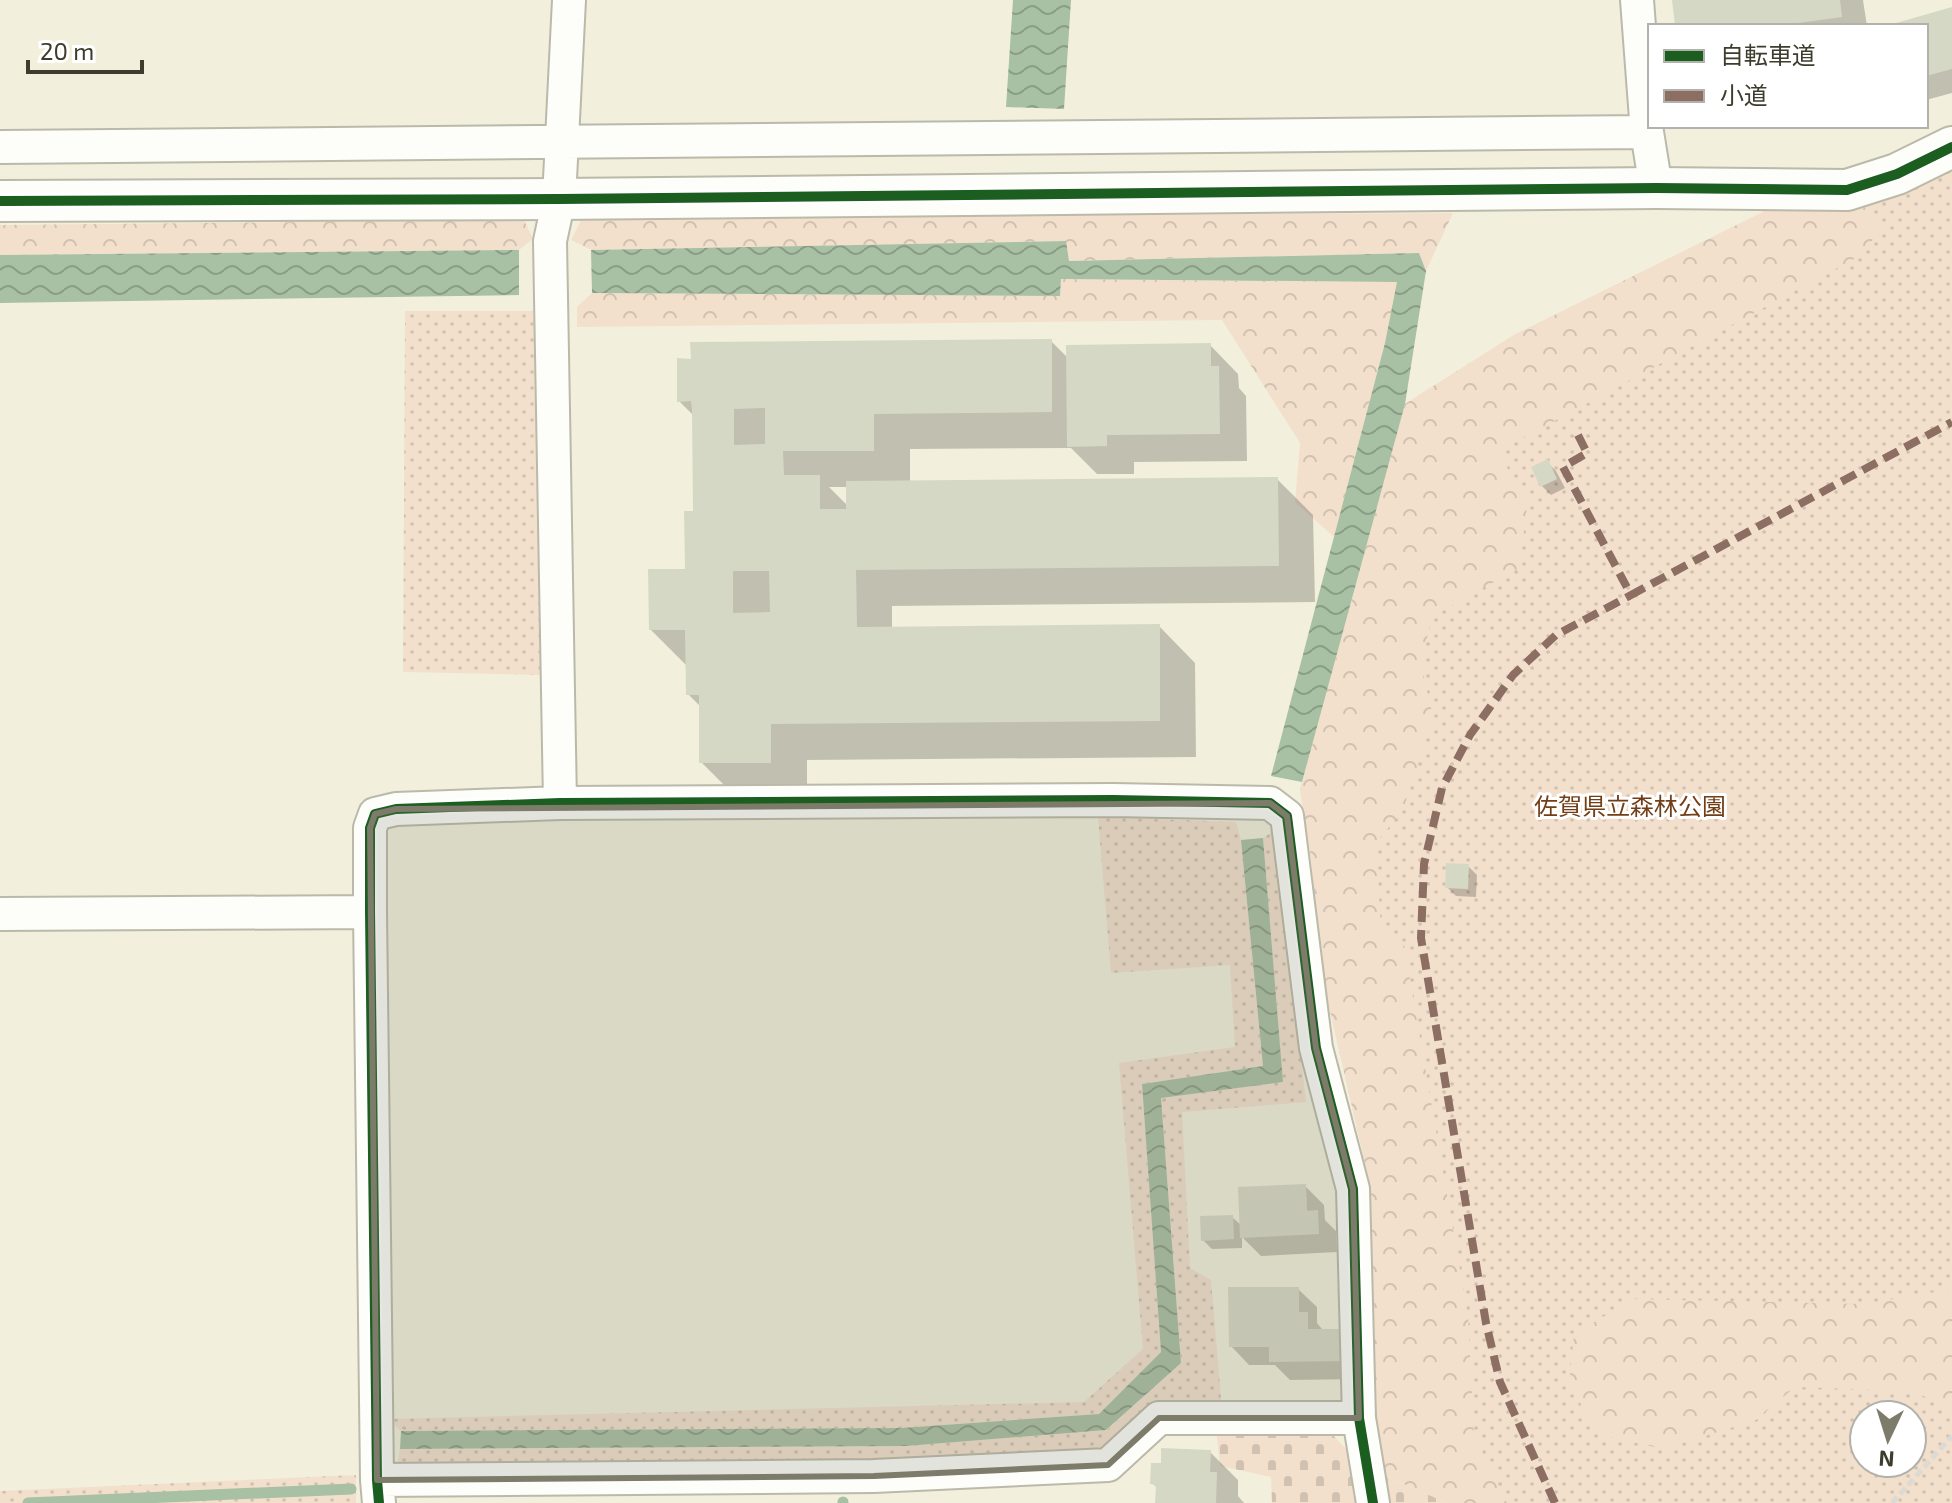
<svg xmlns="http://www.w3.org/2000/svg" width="1952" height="1503" viewBox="0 0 1952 1503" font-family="'Exo 2','Noto Sans JP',sans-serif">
<defs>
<pattern id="grass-dots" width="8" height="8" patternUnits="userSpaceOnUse" patternTransform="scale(2)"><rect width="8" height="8" fill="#f2e0cc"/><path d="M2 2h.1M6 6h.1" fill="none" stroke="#d1c1b0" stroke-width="1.8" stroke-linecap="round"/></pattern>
<pattern id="forest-crowns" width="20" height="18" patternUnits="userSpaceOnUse" patternTransform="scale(2)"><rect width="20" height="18" fill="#f2e0cc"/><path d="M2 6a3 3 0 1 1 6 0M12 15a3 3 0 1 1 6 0" fill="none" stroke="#d1c1b0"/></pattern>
<pattern id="cemetery-stones" width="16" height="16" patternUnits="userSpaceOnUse" patternTransform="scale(2)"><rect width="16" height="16" fill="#f2e0cc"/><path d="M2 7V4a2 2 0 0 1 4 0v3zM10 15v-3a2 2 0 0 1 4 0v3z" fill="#d1c1b0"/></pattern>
<pattern id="water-waves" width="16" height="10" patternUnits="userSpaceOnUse" patternTransform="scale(2)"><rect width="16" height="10" fill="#a8c0a3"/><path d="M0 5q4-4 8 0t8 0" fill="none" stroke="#8a9d85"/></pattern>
</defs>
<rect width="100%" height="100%" fill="#f2f0dc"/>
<path fill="url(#grass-dots)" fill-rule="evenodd" d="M1952,160V1503H1447L1375,1431L1370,1185L1324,985L1310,850L1300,790L1405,404L1514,335L1767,210L1862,205ZM1864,1415H1912V1463H1864Z
M405,311H535L541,675L403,672Z
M1098,817L1236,822L1241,840L1263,1066L1142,1084L1161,1352L1099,1414L901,1428L401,1431L387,1419L1084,1402L1143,1349L1119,1063L1235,1047L1230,965L1111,973Z
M1275,830L1306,1102L1182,1112L1190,1268L1211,1280L1222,1410L1115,1448L910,1463L397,1466L400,1449L906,1446L1107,1430L1181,1362L1161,1098L1283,1082L1263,838Z
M356,1475V1503H0V1491Z"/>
<path fill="url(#forest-crowns)" d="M1862,205L1882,223L1865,253L1497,452L1528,500L1519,568L1432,617L1421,664L1433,717L1403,810L1376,843L1381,930L1404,945L1468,1316L1474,1435L1507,1503H1447L1376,1472L1370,1185L1324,985L1310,850L1300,790L1405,404L1514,335L1767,210Z
M1453,213L1426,271L1418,253L1069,261L1065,241L591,250L571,240L582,218Z
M524,220L533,239L519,250L0,255V225Z
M1061,279L1398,282L1385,343L1334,537L1295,502L1300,443L1222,320L577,327V307L592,293L1060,296Z
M1947,1290L1952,1291V1413L1915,1391L1795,1387L1756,1420L1664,1449L1600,1435L1569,1385L1574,1334L1633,1299L1864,1304Z"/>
<path fill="url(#cemetery-stones)" d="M1216,1429L1328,1430L1348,1451L1359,1503H1272L1271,1477L1220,1466Z
M1376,1472L1447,1503H1382Z"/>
<path fill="url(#water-waves)" d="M1013,0H1071L1064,109L1006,107Z
M1066,241L1069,261L1419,253L1426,271L1405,404L1302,782L1271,776L1385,343L1397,282L1061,279L1060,296L592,293L591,250Z
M519,250V295L0,303V255Z
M1263,838L1283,1082L1161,1098L1181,1363L1106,1430L906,1446L400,1449L401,1431L901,1428L1099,1414L1161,1352L1142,1084L1263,1066L1241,840Z"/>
<path fill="#0003" fill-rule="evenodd" d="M1674,0H1863L1867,26H1677Z
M1952,9V93L1926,100V26H1893Z
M1051,341L1068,358L1210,345L1238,374L1239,388L1246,396L1247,461L1134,462V474H1097L1071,448L910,449V482L1277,479L1313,515L1315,602L892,606V629L1159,626L1195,663L1196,757L807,760V799H738L701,762V707L688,694V667L651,630L687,571L695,513L693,415L679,401ZM829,487H848V506Z
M1547,462L1556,471L1565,488L1551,495L1542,486Z
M1468,866L1477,875L1476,897L1456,896L1447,887Z
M1305,1186L1324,1205L1325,1220L1336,1231L1337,1252L1261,1256L1242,1237V1248L1212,1249L1203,1240L1232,1217L1242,1226Z
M1298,1289L1317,1307V1323L1363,1379L1290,1380L1275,1365H1249L1231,1346Z
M1210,1452L1238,1480V1496L1244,1503H1157L1158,1488L1152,1483L1163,1465Z"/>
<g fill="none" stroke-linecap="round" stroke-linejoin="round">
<path stroke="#a8c0a3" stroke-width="11" d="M843,1502V1503
M28,1503L351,1489"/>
</g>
<path fill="#d6d8c6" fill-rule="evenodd" d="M1672,0H1840L1842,17L1777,26H1675Z
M1952,7V69L1926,76V26L1889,25Z
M1052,339V412L874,414V451H783L784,475H820V509H846V481L1278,477L1279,566L856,570L857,627L1160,624V721L771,724V763H699V695H686L685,630H649L648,569H685L684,511H693L692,409L691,401L677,402V358L691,359L690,342ZM765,408V444L734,445V409ZM733,571H769L770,612L733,613Z
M1211,343V366H1219L1220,434L1107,435V446L1067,447L1066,345Z
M1548,459L1557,479L1540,487L1531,467Z
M1446,863L1469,864L1468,889L1445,888Z
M1306,1184L1307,1211L1318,1210L1319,1234L1240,1238L1238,1187Z
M1233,1215L1234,1239L1201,1241L1200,1216Z
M1228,1287H1299V1312H1308V1329H1346L1345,1361L1269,1362V1347H1229Z
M1161,1448L1211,1450L1210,1472H1217L1216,1503H1155L1156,1485L1150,1484L1151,1463H1161Z"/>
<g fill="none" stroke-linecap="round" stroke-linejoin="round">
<g stroke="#bbb9a9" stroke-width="36">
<path id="minor" d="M1637,0L1647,132L1656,188
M0,147L1647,132
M560,803L550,241L559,199L569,0
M0,914L370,912
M377,1480L874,1476L1108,1465L1159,1418H1359
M379,1503L377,1480L370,912V828L375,814L396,809L560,803L1113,800L1270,803L1287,816L1316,1048L1353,1189L1359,1418L1373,1503"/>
</g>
<g stroke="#bbb9a9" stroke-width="44">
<path id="tertiary" d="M0,201L559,199L1656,188L1847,190L1897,174L1952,147"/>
</g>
<path stroke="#dbdad4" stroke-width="5" stroke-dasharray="8 4" stroke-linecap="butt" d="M1892,1503L1952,1436"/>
<use href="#minor" stroke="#fdfdfa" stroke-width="32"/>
<use href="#tertiary" stroke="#fdfdfa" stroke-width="40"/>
<path stroke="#8d6e63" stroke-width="8" stroke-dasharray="16 8" stroke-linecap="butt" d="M1578,435L1587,453L1563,467L1631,595L1952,422
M1555,1503L1500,1382L1486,1323L1421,938L1424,864L1442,788L1470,735L1513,675L1556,635L1631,595"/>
<g stroke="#fff" stroke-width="15">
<path id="cycleway" d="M0,201L559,199L1656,188L1847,190L1897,174L1952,147
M379,1503L377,1480L370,912V828L375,814L396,809L560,803L1113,800L1270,803L1287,816L1316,1048L1353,1189L1359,1418L1373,1503"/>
</g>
<use href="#cycleway" stroke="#1b5e20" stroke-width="10"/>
</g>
<path fill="#7d7b6a" fill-opacity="0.2" stroke="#7d7b6a" stroke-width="6" stroke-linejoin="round" d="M1270,803L1287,816L1316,1048L1353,1189L1359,1418H1159L1108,1465L874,1476L377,1480L370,828L375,814L396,809Z"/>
<g text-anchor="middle" stroke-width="6" stroke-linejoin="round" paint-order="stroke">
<g font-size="24" fill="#723e16" stroke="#fff">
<text x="1630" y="815">佐賀県立森林公園</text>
</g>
</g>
<rect x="1648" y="24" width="280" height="104" fill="#ffffff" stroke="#b2b1ab" stroke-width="2"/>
<rect x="1664" y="50" width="40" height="12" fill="#1b5e20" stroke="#b2b1ab" stroke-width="2"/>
<text x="1720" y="64" font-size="24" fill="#3e3c2d">自転車道</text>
<rect x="1664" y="90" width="40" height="12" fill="#8d6e63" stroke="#b2b1ab" stroke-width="2"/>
<text x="1720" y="104" font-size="24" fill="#3e3c2d">小道</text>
<g transform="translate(1888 1439) rotate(184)"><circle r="38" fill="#ffffff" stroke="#b2b1ab" stroke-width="2"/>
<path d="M0-6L14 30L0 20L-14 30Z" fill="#7d7b6a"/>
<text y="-12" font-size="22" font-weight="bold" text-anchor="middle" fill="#3e3c2d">N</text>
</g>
<path d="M28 60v12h114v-12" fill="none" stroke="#3e3c2d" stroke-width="4"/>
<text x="40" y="60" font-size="24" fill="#3e3c2d" stroke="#ffffff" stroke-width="6" paint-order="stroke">20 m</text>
</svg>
